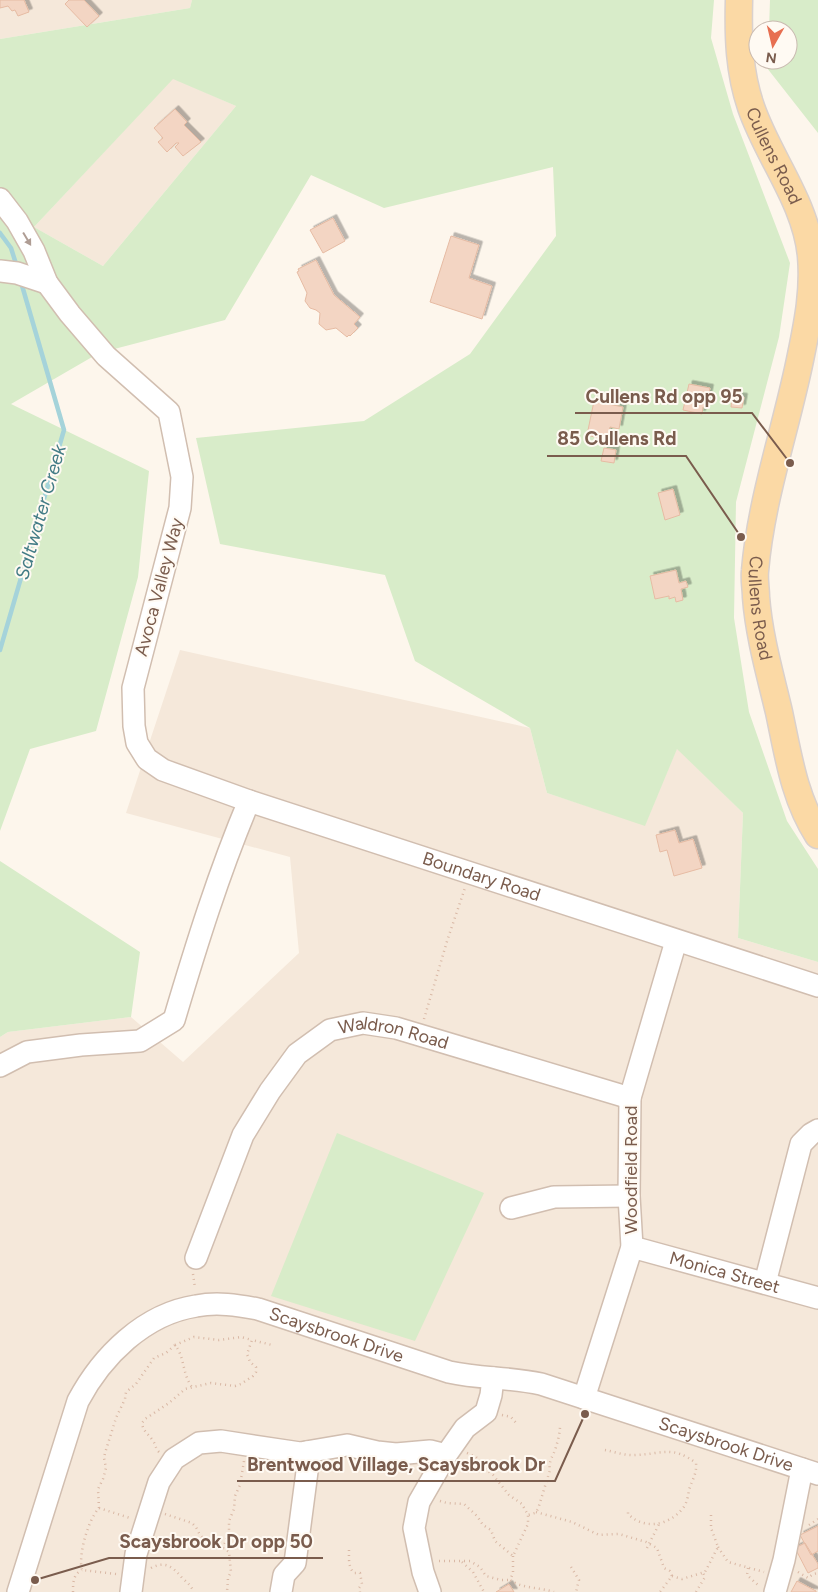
<svg xmlns="http://www.w3.org/2000/svg" width="818" height="1592" viewBox="0 0 818 1592" font-family="Figtree,sans-serif">
<defs>
<filter id="shadow"><feDropShadow dx="3.5" dy="-3.5" stdDeviation="0" flood-color="#0004"/></filter>
</defs>
<rect width="100%" height="100%" fill="#fdf6ec"/>
<path fill="#f5e8da" d="M0,0H192L190,8L0,39Z
M173,78L236,106L103,266L34,227Z
M180,650L530,728L547,793L645,825L677,748L743,813L738,938L818,962V1592H0V1037L8,1032L131,1017L183,1062L299,953L290,857L126,813Z"/>
<path fill="#d8ecc9" fill-rule="evenodd" d="M192,0H714L711,38L733,114L790,263L779,337L736,502L734,618L749,712L787,821L818,869V962L738,938L743,813L677,749L645,826L547,793L530,728L415,661L385,575L220,544L196,438L364,421L470,354L556,236L553,167L384,208L311,175L225,320L99,353L11,404L149,471L138,577L96,731L30,749L0,831V39L190,8ZM173,79L236,106L103,266L34,227Z
M770,0H818V133L767,68V60H788V30H769Z
M0,861L140,952L131,1017L8,1032L0,1037Z
M337,1133L484,1193L415,1341L271,1296Z"/>
<g fill="none" stroke-linecap="round" stroke-linejoin="round">
<path stroke="#a5d3da" stroke-width="4.5" d="M0,233L11,248L17,267
M0,650L64,430L21,282"/>
</g>
<path fill="#f3d5c3" stroke="#e6bba3" filter="url(#shadow)" d="M0,0H24L29,12L18,16L15,10L12,11L8,6L0,8Z
M69,0H84L99,16L87,27L65,4Z
M175,109L187,122L184,125L201,142L183,156L175,147L179,143H176L167,152L158,142L163,138L154,128Z
M333,218L345,241L323,253L310,230Z
M451,236L479,245L469,278L492,286L482,319L430,302Z
M316,260L334,295L360,317L354,324L358,328L350,336L349,335L347,337L336,328L326,330L319,324L320,313L316,310L310,308L305,301L307,293L297,272L299,271L298,269Z
M689,384L710,388L706,407H703L702,414L683,410Z
M732,396L744,397L742,408L731,407Z
M594,401L623,407L619,429L610,427L607,440L587,435Z
M604,448L616,450L614,463L601,461Z
M673,489L680,515L665,520L658,493Z
M676,570L679,583L686,581L688,587L681,589L683,600L676,602L675,597L669,599V596L655,599L650,576Z
M675,830L679,843L693,839L702,868L674,876L667,850L660,852L656,835Z
M818,1526V1551L811,1555L800,1535Z
M805,1543L818,1564V1568L808,1573L795,1548Z
M797,1581L816,1591V1592H791Z
M509,1584L514,1592H496Z"/>
<g fill="none" stroke-linecap="round" stroke-linejoin="round">
<g stroke="#d1beb0" stroke-width="24">
<g id="minor">
<path id="s1" d="M0,199L17,221L34,251L47,283L70,314L106,356L169,412L182,477L180,508L133,688L134,726L137,743L147,759L163,770L249,801L818,986"/>
<path d="M0,271L17,273L47,283"/>
<path d="M0,1066L27,1052L81,1045L140,1041L174,1020C196,946 219,872 249,801"/>
<path d="M511,1208L554,1197L629,1196"/>
<path id="s2" d="M632,1247L818,1298"/>
<path id="s3" d="M196,1258L243,1135L270,1091L297,1054L330,1030L363,1023L396,1028L630,1098"/>
<path d="M765,1283L801,1144L811,1134L818,1130"/>
<path d="M584,1398L632,1247L629,1196L630,1098L676,941"/>
<path id="s4" d="M18,1592L78,1401C102,1356 144,1314 196,1306C217,1302 237,1305 258,1309L449,1372C480,1379 510,1377 541,1384L818,1474"/>
<path d="M131,1592L136,1554L159,1482L174,1459L199,1443L221,1441L300,1453L347,1445L377,1452L396,1454L430,1451L446,1455"/>
<path d="M281,1592L284,1575L295,1563L308,1464L307,1452"/>
<path d="M430,1592L423,1572L414,1528L419,1502L446,1455L465,1428L486,1412L491,1395L493,1378"/>
<path d="M775,1592L784,1560L802,1469"/>
</g>
</g>
<g stroke="#dad1cd" stroke-width="29">
<g id="major">
<path id="s5" d="M739,0C738,37 739,72 751,107C768,157 806,202 811,256C814,290 808,321 801,355C787,426 761,498 755,571C754,580 756,589 756,597C759,636 770,674 779,712C788,754 794,798 818,835"/>
</g>
</g>
<path stroke="#d9b8a5" stroke-width="2.5" stroke-dasharray="1 4" stroke-linecap="butt" d="M424,1019L448,938L465,888
M193,1274L195,1288
M175,1345L194,1337L219,1340L241,1337L252,1340
M502,1415L511,1417L517,1424
M605,1450C615,1452 626,1456 636,1455C662,1454 672,1445 696,1463C697,1474 692,1480 689,1490C688,1496 687,1503 683,1508C669,1526 644,1530 628,1514V1511
M159,1452C155,1448 156,1445 153,1441C149,1434 143,1432 142,1423L145,1419L169,1403L185,1389L211,1383L235,1386L241,1384L253,1376L256,1372V1367L250,1362L247,1354L252,1340L272,1345
M467,1453L476,1457L482,1463L483,1467L493,1475L509,1495L522,1504L528,1515L535,1513L538,1509L550,1470C548,1461 554,1455 556,1447C558,1440 560,1433 560,1426
M440,1501L447,1503L464,1504L477,1516L483,1525L491,1530L495,1541L513,1556L528,1524V1515
M99,1508L130,1518
M536,1512L572,1522L599,1535L619,1534L646,1542L657,1548L664,1568L670,1571L672,1576L660,1592
M165,1514L192,1523L196,1527L200,1535L210,1545L216,1547L223,1548L229,1532V1521L234,1509L235,1496L240,1485L244,1461
M809,1525L818,1519
M718,1547L728,1562L764,1572
M223,1548L229,1552L231,1572L228,1578L227,1592
M349,1550C349,1558 348,1567 354,1573H360L362,1584L359,1588L360,1592
M513,1556V1573L510,1580C523,1589 539,1587 554,1592
M439,1561H470L480,1567L486,1576L501,1580H510
M462,1562L473,1572L484,1592
M571,1567L579,1580L576,1592
M151,1568C166,1560 174,1568 183,1579C188,1583 191,1586 194,1592
M748,1568L747,1575L760,1587
M798,1572L808,1578L813,1574L818,1573
M116,1574L82,1570C78,1555 88,1520 99,1508L98,1489L103,1479L106,1468L104,1458L105,1453L116,1418L125,1399L126,1392L136,1384L154,1358L166,1353L175,1345C185,1357 182,1374 192,1387
M672,1576L682,1579L705,1572L718,1547L711,1528V1511
M73,1592C73,1583 73,1574 82,1570
M696,1592L705,1577L703,1573"/>
<use href="#minor" stroke="#fff" stroke-width="21"/>
<use href="#major" stroke="#fbd9a5" stroke-width="26"/>
<path stroke="#d9b8a5" stroke-width="2.5" stroke-dasharray="1 4" stroke-linecap="butt" d="M647,1548L659,1524"/>
</g>
<defs><path id="oneway-solid" d="M-6-.8H1V-3.2L6.5 0L1 3.2V.8H-6Z" transform="scale(1.25)"/></defs>
<use fill="#af9d94" href="#oneway-solid" transform="translate(27 239) rotate(59)"/>
<g text-anchor="middle" stroke-width="4" stroke-linejoin="round" paint-order="stroke">
<g font-size="18" fill="#7a5c4d" stroke="#fffaf3">
<text dy="6" stroke="none"><textPath href="#s5" startOffset="162">Cullens Road</textPath></text>
<text transform="translate(159 587) rotate(-75)" y="6">Avoca Valley Way</text>
<text dy="6" stroke="none"><textPath href="#s5" startOffset="628">Cullens Road</textPath></text>
<text dy="6" stroke="none"><textPath href="#s1" startOffset="988">Boundary Road</textPath></text>
<text dy="6" stroke="none"><textPath href="#s3" startOffset="335">Waldron Road</textPath></text>
<text transform="translate(631 1170) rotate(-90)" y="6">Woodfield Road</text>
<text dy="6" stroke="none"><textPath href="#s2" startOffset="96">Monica Street</textPath></text>
<text dy="6" stroke="none"><textPath href="#s4" startOffset="502">Scaysbrook Drive</textPath></text>
<text dy="6" stroke="none"><textPath href="#s4" startOffset="908">Scaysbrook Drive</textPath></text>
</g>
<g font-size="19" font-style="italic" fill="#437c86" stroke="#fffaf3">
<text transform="translate(40 512) rotate(-74)" y="7">Saltwater Creek</text>
</g>
</g>
<path fill="none" stroke="#7a5c4d" stroke-width="2" d="M790 463L752 413H575M741 537L686 456H547M585 1414L555 1481H237M35 1580L109 1558H323"/>
<g fill="#7a5c4d" stroke="#fffaf3" stroke-width="2">
<circle cx="790" cy="463" r="5"/>
<circle cx="741" cy="537" r="5"/>
<circle cx="585" cy="1414" r="5"/>
<circle cx="35" cy="1580" r="5"/>
</g>
<g font-size="19" text-anchor="middle" font-weight="bold" fill="#7a5c4d" stroke="#fffaf3" stroke-width="4" stroke-linejoin="round" paint-order="stroke">
<text x="664" y="403">Cullens Rd opp 95</text>
<text x="617" y="445">85 Cullens Rd</text>
<text x="396" y="1471">Brentwood Village, Scaysbrook Dr</text>
<text x="216" y="1548">Scaysbrook Dr opp 50</text>
</g>
<g transform="translate(773 45) rotate(188)"><circle r="24" fill="#fffaf3" stroke="#cabbb1"/>
<path d="M0-4L9 19L0 12L-9 19Z" fill="#e76f51"/>
<text y="-8" font-size="14" font-weight="bold" text-anchor="middle" fill="#7a5c4d">N</text>
</g>
</svg>
